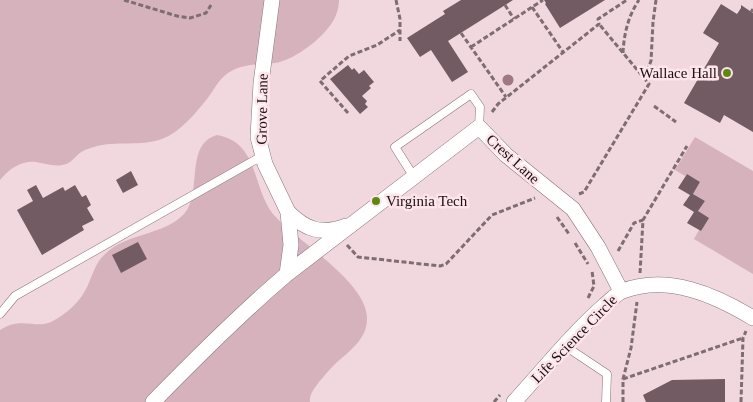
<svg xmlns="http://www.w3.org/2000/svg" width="753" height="402" viewBox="0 0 753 402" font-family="'Times New Roman',serif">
<rect width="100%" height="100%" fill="#f1d7de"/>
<path fill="#d6b2bd" d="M0,0H339C339,5 338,10 336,15C329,34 296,60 275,63C258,65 243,63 228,73C218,80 214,90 207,99C195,114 180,132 162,139C140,147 116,140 94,147C91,148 86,149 83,151C75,155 72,164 62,165C53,167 44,163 36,162C21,160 9,169 0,180Z
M217,135C259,142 252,188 273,214C296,241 365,280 367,317C368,339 349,351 334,365C329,370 324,376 319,382C315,388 309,394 310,402H0V330C21,316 35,329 51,322C67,314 81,301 88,285C92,276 96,262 104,255C127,232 163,236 184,214C203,194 184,144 217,135Z
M695,137L753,171V274L694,239L699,230L701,231L698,211L705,201L693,194L700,182L687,174L685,176L675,170Z"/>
<path fill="#725b62" d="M461,0H513L448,41L468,72L452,82L431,50L420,57L407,38L445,14L443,11Z
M544,0H605L560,28L545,4L546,3Z
M721,4L737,14L741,8V5L753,13V132L724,115L720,123L684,103L719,43L703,33Z
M348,65L352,70L354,68L359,74L364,70L374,82L369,86L371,88L362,96L367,101L365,104L368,107L360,114L330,79Z
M131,171L138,185L123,193L116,180Z
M687,174L700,182L693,194L705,201L698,211L709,218L701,231L687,223L694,212L683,205L690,195L678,188Z
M36,185L43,198L63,187L65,191L75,185L82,197L86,195L91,205L87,208L94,220L82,226L84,230L42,255L17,210L33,201L27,190Z
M138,242L147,259L121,273L112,255Z
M725,379V402H646L643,395L672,380Z"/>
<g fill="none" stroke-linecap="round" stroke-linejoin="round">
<g stroke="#8a737a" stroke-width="9">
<path id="service" d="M414,177L395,147L471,94L480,107L479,127
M0,314L15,296L262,156
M565,346L607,374L606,402"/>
</g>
<g stroke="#8a737a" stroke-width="16">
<path id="minor" d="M272,0L261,83L258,137L265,164L288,212L291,245L287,274
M288,212C306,230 321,235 346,226
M153,402C196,358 240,314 287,274L479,127L506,155L573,209L598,247L621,291
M514,402C544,369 572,334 605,305C611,300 617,293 623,291C668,274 715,295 753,318"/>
</g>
<path stroke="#7e6d72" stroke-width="3" stroke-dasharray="5 2.5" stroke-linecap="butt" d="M124,0L177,16L190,18L206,13L211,5
M396,0L400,19V41
M505,5L514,19
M532,7L563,52
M751,12L753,9
M461,33L506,97
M471,47L543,0
M623,53C624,34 628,16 639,0
M644,78L651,61L653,22L656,0
M654,106L676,122
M492,112L498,104L599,24L598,19L627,0
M348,113L320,81L349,56L377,45L400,30
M579,194L584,192L649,84L599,24
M557,217L569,234
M575,243L588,264
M347,245L358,257L440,266L446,264L492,215L535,198
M618,251L634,223L643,220
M640,273L643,220L687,146
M588,298L594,286L592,271
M623,379L743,338
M494,402L500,395
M623,402V379L631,348L637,302
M741,402L743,338L746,331"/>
<use href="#service" stroke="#fff" stroke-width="8"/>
<use href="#minor" stroke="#fff" stroke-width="15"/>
</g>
<circle fill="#9f7885" cx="508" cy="80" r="5.5"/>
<g fill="#5f8812" stroke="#fee4eb" stroke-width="2">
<circle cx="727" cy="73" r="5"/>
<circle cx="376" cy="201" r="5"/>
</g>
<g text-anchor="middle" stroke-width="5" stroke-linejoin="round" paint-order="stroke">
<g font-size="15" fill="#191113" stroke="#fee4eb" text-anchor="end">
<text x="717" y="78">Wallace Hall</text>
<text x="386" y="206" text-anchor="start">Virginia Tech</text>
</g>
<g font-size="15" fill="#191113" stroke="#fee4eb">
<text transform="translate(262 109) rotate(-89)" y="5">Grove Lane</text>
<text transform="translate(513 159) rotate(42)" y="5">Crest Lane</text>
<text transform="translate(574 339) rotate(-46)" y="5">Life Science Circle</text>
</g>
</g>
</svg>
